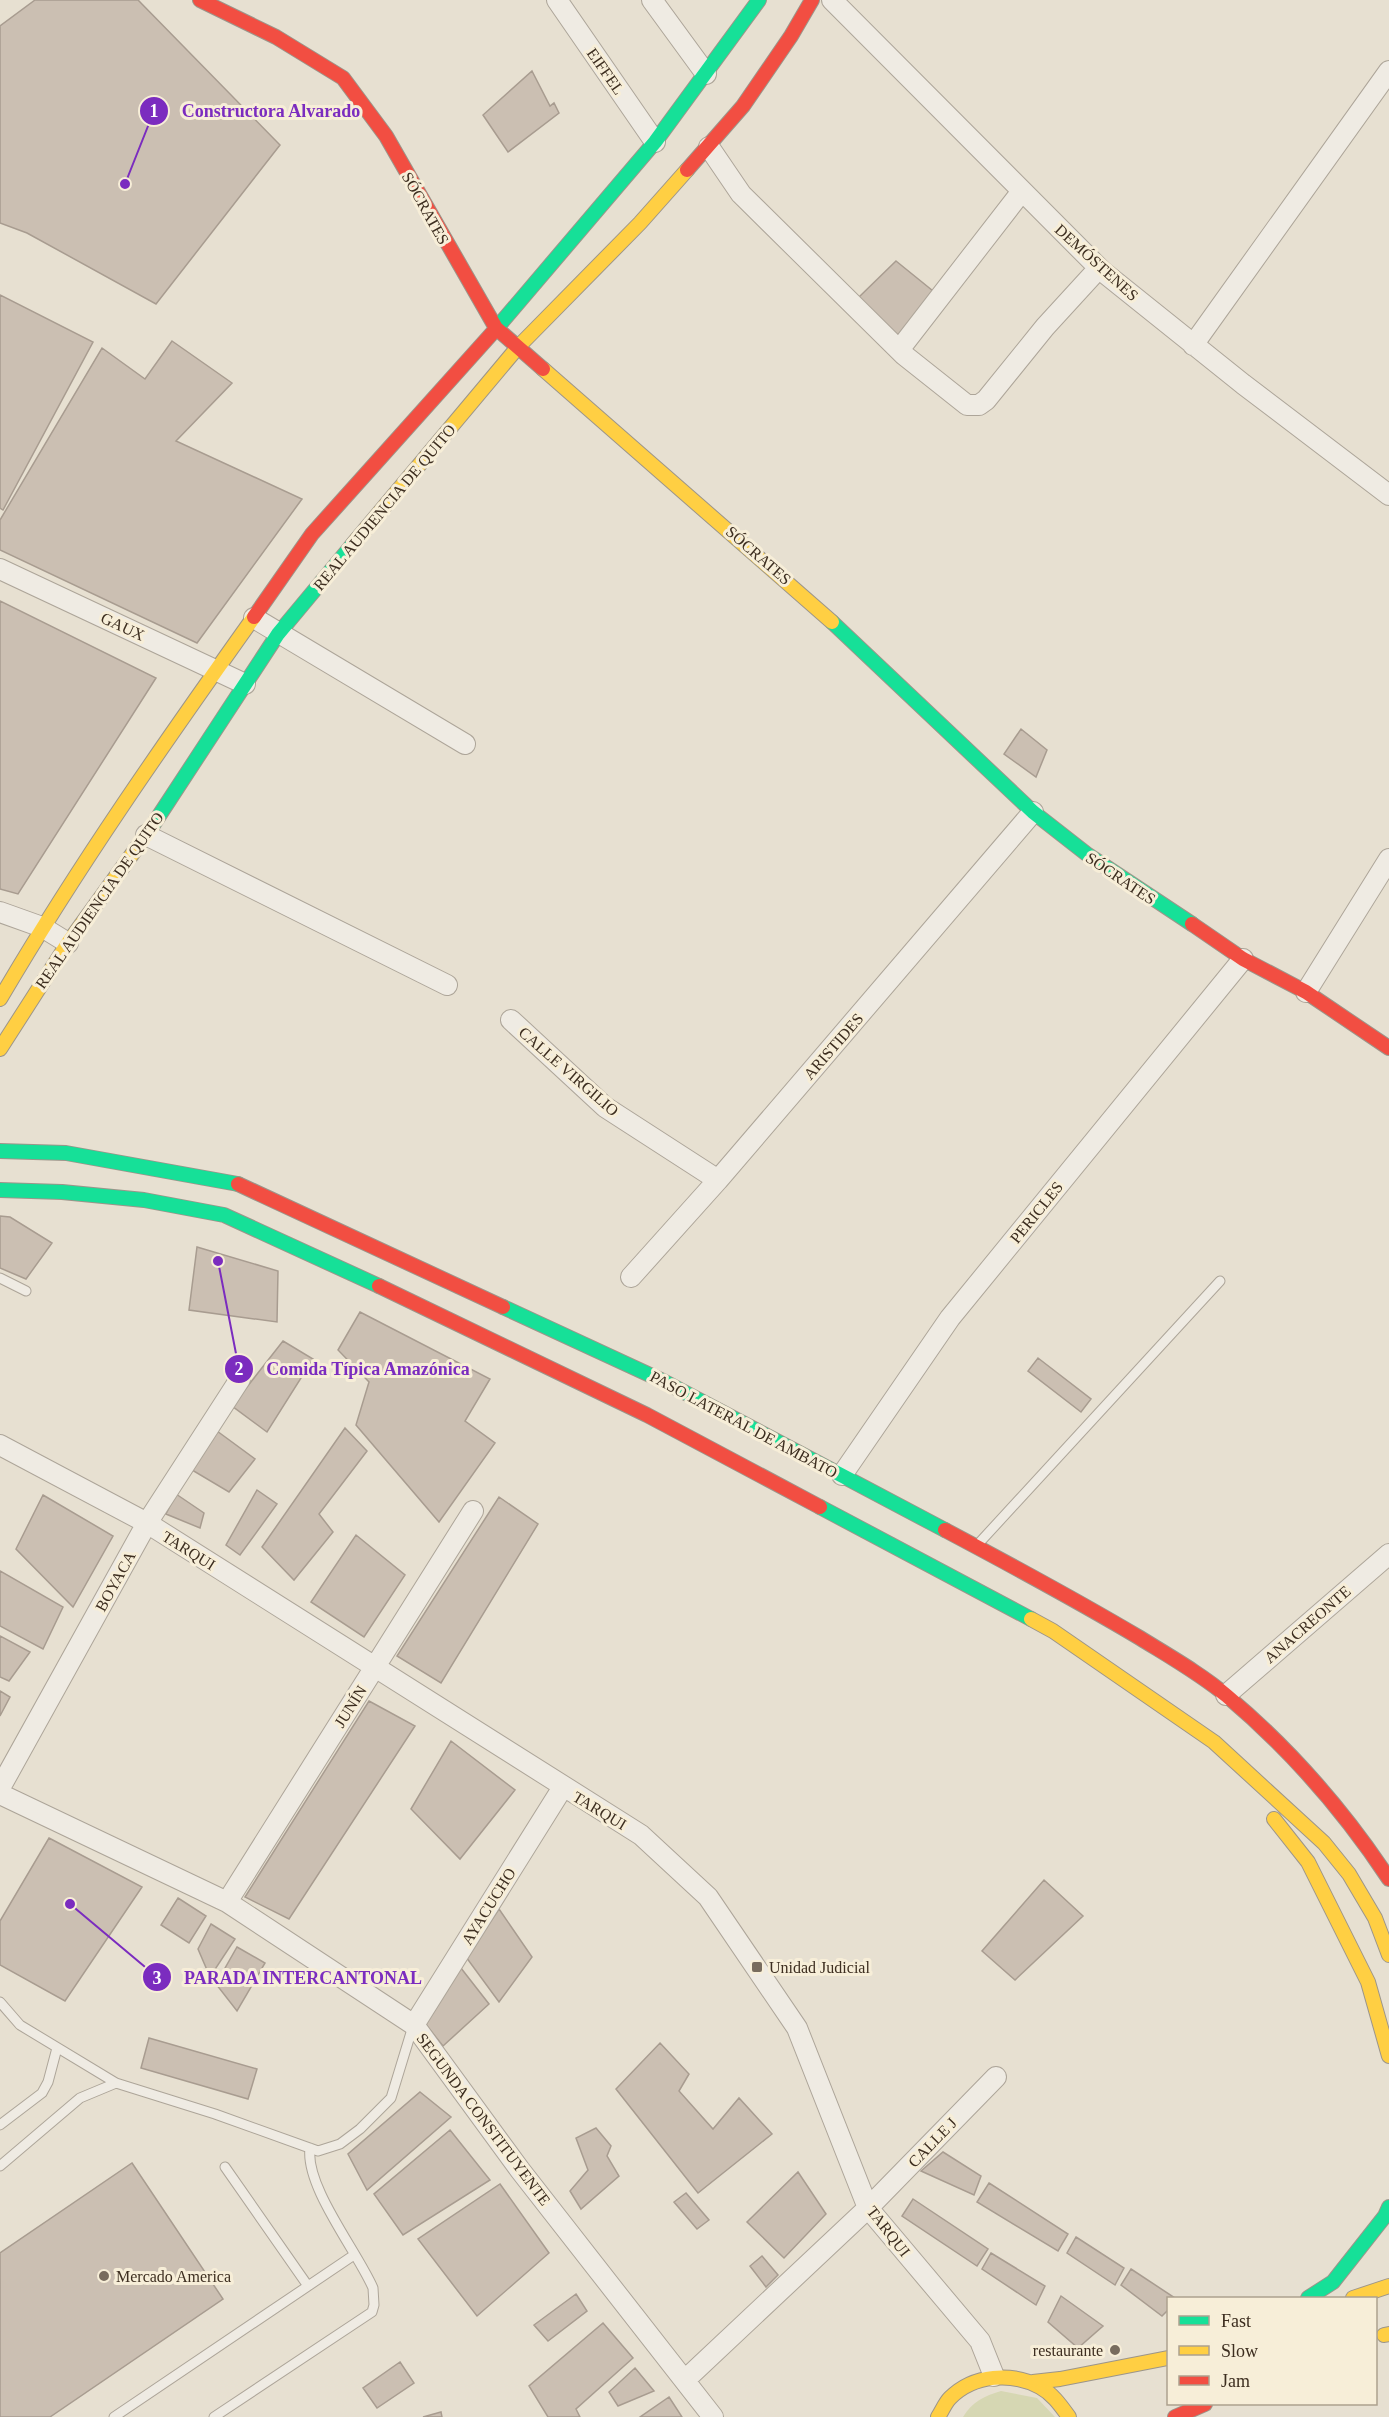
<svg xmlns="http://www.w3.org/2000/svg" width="1389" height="2417" viewBox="0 0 1389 2417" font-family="Georgia,serif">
<rect width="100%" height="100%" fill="#e7e0d1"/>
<path fill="#d6d7b3" d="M1001,2391L1037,2398L1055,2417H963C972,2402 984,2396 1001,2391Z"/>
<path fill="#cbbfb2" stroke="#a89c90" stroke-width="1.5" d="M35,0H138L280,145L156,304L27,233L0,223V26Z
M532,71L550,106L554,103L559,113L508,152L483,115Z
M896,261L938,295L897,339L858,298Z
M0,295L93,342L3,510L0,508Z
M172,341L232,383L176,441L302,499L197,643L0,550V520L102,348L145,379Z
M0,601L156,678L18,894L0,889Z
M1021,729L1047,750L1036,777L1004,754Z
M0,1216L10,1217L52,1243L26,1279L0,1268Z
M197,1247L278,1271L277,1322L189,1310Z
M360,1312L490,1379L465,1421L495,1443L439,1522L356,1425L369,1382L338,1350Z
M283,1341L313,1359L267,1432L232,1406Z
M1038,1358L1091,1399L1081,1412L1028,1371Z
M345,1428L367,1451L319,1514L333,1532L294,1580L262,1547Z
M217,1431L255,1459L229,1492L192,1470Z
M257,1490L277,1504L240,1555L226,1545Z
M176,1494L204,1513L200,1528L166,1514Z
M43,1495L113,1536L73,1607L16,1549Z
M499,1497L538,1524L441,1683L397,1656Z
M356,1535L405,1575L364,1637L311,1602Z
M0,1571L63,1607L43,1649L0,1626Z
M0,1636L30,1652L9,1681L0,1677Z
M0,1691L10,1697L0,1716Z
M369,1701L415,1726L289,1919L245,1897Z
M451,1741L515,1790L460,1859L411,1809Z
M49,1838L142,1887L65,2001L0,1965V1921Z
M1044,1880L1083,1916L1015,1980L982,1951Z
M178,1898L206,1916L189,1943L161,1925Z
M499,1909L532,1957L499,2002L466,1957Z
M211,1924L235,1939L210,1977L198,1949Z
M237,1947L265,1963L237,2011L216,1984Z
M457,1963L489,2004L443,2046L423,2021Z
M149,2038L257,2069L248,2099L141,2068Z
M660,2043L689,2074L679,2091L713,2129L739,2098L772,2134L698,2193L616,2089Z
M420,2092L451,2117L367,2190L348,2154Z
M596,2128L611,2146L607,2156L619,2176L581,2209L570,2191L588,2170L576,2138Z
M450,2130L490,2180L403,2235L374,2194Z
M943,2152L981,2176L974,2195L921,2171Z
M132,2163L223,2299L50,2417H0V2253Z
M798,2172L826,2214L784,2258L747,2222Z
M989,2183L1068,2234L1058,2251L977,2202Z
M500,2184L549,2253L477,2316L418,2239Z
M686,2193L709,2220L697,2229L674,2202Z
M913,2199L988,2249L977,2266L902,2216Z
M1076,2237L1124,2268L1115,2285L1067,2253Z
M991,2253L1045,2286L1036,2305L982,2269Z
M762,2256L778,2275L766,2287L750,2266Z
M1131,2269L1175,2298H1168V2310L1162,2316L1121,2285Z
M576,2294L587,2311L548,2341L534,2325Z
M1061,2296L1103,2326L1078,2348L1048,2322Z
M603,2323L633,2358L576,2409L580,2417H548L529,2386Z
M400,2362L414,2383L377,2408L363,2388Z
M635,2368L654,2391L618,2406L609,2392Z
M669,2397L682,2417H640Z
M441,2412L442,2417H423Z"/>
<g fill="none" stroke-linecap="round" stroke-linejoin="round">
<g stroke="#ada599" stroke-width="11">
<path id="lane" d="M0,1278L26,1291
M980,1542L1220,1281
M0,2002L20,2025L116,2083L215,2114L318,2151L340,2144L360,2129L391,2098L413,2026
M0,2125L42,2093L48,2082L57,2048
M0,2166L80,2098L116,2083
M225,2167L308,2286
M114,2417L354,2255
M214,2417L372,2312L374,2305L373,2288C357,2251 305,2187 310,2148"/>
</g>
<g stroke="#ada599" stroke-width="22">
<path id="street" d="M557,0L655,142
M652,0L706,74
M832,0L1102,271L1243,384L1389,495
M709,147L741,194L904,355L967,405H979L986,400L1045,327L1099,268
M1193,345L1389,71
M899,350L1022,191
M0,569L245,684
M254,618L465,744
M146,835L447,985
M0,912L42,927L68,943
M1306,992L1389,859
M511,1020L605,1107L718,1180
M631,1277L718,1180L1033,812
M0,1445L147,1523L641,1835L708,1897L797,2028L868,2208L980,2341L994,2376
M842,1475L950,1318L1243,959
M1226,1695L1389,1554
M0,1788L147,1523L240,1379
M0,1794L227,1902L414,2025L520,2170L713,2417
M227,1902L473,1511
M414,2025L563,1787
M685,2380L868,2208L996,2077"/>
</g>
<g stroke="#9c958a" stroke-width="16">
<path id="fast" d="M495,330L655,142L759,0
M832,622L1033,812L1088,855L1192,924
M151,828L278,634L353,544
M0,1151L66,1153L238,1184
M0,1190L62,1192L144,1200L224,1215L379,1286
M503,1307L663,1381L945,1530
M820,1507L1031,1619
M1308,2298L1333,2282L1385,2216L1389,2207"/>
</g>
<g stroke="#9c958a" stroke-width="16">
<path id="slow" d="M543,369L832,622
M353,544L518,347L640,223L687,170
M0,999C78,866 165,742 254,617
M0,1049L68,943L151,828
M1031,1619L1053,1631L1214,1742L1324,1843L1349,1874L1375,1918L1389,1955
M1274,1819L1308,1862L1368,1982L1389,2056
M1353,2298L1389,2286
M1384,2335L1389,2334
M1033,2382L1060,2379L1168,2358
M938,2417C942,2411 945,2403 950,2398C974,2374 1012,2372 1040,2387C1053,2394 1061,2406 1069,2417"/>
</g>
<g stroke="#9c958a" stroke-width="16">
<path id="jam" d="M200,0L276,37L343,78L386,136L496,328L543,369
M687,170L743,106L791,36L812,0
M254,617L312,534L495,330
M1192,924L1243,959L1306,992L1389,1048
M238,1184L503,1307
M379,1286L647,1415L820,1507
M945,1530C1011,1565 1076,1600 1140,1638C1169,1656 1201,1674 1227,1696C1290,1749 1344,1811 1389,1879
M1175,2417L1205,2404"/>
</g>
<use href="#lane" stroke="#efebe3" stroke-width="9"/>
<use href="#street" stroke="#efebe3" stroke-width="20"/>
<use href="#fast" stroke="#16e098" stroke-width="14"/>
<use href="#slow" stroke="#ffcf43" stroke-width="14"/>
<use href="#jam" stroke="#f24e42" stroke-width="14"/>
</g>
<g fill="#786c5e" stroke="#f7eed8" stroke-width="2">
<rect x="751" y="1961" width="12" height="12" rx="3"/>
<circle cx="104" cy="2276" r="6"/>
<circle cx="1115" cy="2350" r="6"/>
</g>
<g text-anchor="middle" stroke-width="6" stroke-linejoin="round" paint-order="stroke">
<g font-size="16" fill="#3d2e20" stroke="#f7eed8">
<text transform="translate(606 71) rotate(55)" y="6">EIFFEL</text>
<text transform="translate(426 208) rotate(61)" y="6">SÓCRATES</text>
<text transform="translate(1097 262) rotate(42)" y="6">DEMÓSTENES</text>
<text transform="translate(384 507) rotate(-50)" y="6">REAL AUDIENCIA DE QUITO</text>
<text transform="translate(759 555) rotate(41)" y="6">SÓCRATES</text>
<text transform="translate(123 626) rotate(25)" y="6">GAUX</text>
<text transform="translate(1121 878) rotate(34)" y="6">SÓCRATES</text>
<text transform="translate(99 900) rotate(-55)" y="6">REAL AUDIENCIA DE QUITO</text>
<text transform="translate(833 1046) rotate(-49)" y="6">ARISTIDES</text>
<text transform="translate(569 1071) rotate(41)" y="6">CALLE VIRGILIO</text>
<text transform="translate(1036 1212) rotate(-51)" y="6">PERICLES</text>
<text transform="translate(744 1424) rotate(28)" y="6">PASO LATERAL DE AMBATO</text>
<text transform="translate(189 1550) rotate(32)" y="6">TARQUI</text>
<text transform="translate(115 1581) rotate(-61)" y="6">BOYACA</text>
<text transform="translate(1307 1624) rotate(-41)" y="6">ANACREONTE</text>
<text transform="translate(350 1706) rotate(-58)" y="6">JUNÍN</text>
<text transform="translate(600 1810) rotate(31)" y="6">TARQUI</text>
<text transform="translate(488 1906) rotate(-58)" y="6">AYACUCHO</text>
<text transform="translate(484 2119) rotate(53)" y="6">SEGUNDA CONSTITUYENTE</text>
<text transform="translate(932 2142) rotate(-46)" y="6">CALLE J</text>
<text transform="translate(889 2231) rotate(52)" y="6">TARQUI</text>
</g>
<g font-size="16" fill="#3d2e20" stroke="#f7eed8" text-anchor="start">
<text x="769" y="1973">Unidad Judicial</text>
<text x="116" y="2282">Mercado America</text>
<text x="1103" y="2356" text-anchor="end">restaurante</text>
</g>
</g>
<path fill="none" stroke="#7b2cbf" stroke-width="2" d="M125 184L154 111M218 1261L239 1369M70 1904L157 1977"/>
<g fill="#7b2cbf" stroke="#f7eed8" stroke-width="2">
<circle cx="125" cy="184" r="6"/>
<circle cx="218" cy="1261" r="6"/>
<circle cx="70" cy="1904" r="6"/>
<circle cx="154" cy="111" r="15"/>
<circle cx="239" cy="1369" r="15"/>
<circle cx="157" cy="1977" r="15"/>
</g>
<g font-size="18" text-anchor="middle" font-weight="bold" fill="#fff">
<text x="154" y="117">1</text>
<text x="239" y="1375">2</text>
<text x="157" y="1984">3</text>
</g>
<g font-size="18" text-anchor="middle" font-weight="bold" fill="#7b2cbf" stroke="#f7eed8" stroke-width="6" stroke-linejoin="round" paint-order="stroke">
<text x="271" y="117">Constructora Alvarado</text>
<text x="368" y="1375">Comida Típica Amazónica</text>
<text x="303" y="1984">PARADA INTERCANTONAL</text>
</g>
<rect x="1167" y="2297" width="210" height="108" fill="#f7eed8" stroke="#ada18e" stroke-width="1.5"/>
<rect x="1179" y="2316" width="30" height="9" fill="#16e098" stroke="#ada18e" stroke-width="1.5"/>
<text x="1221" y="2327" font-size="18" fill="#3d2e20">Fast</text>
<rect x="1179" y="2346" width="30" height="9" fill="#ffcf43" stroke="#ada18e" stroke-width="1.5"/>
<text x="1221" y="2357" font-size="18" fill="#3d2e20">Slow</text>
<rect x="1179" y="2376" width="30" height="9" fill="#f24e42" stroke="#ada18e" stroke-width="1.5"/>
<text x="1221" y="2387" font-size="18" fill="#3d2e20">Jam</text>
</svg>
